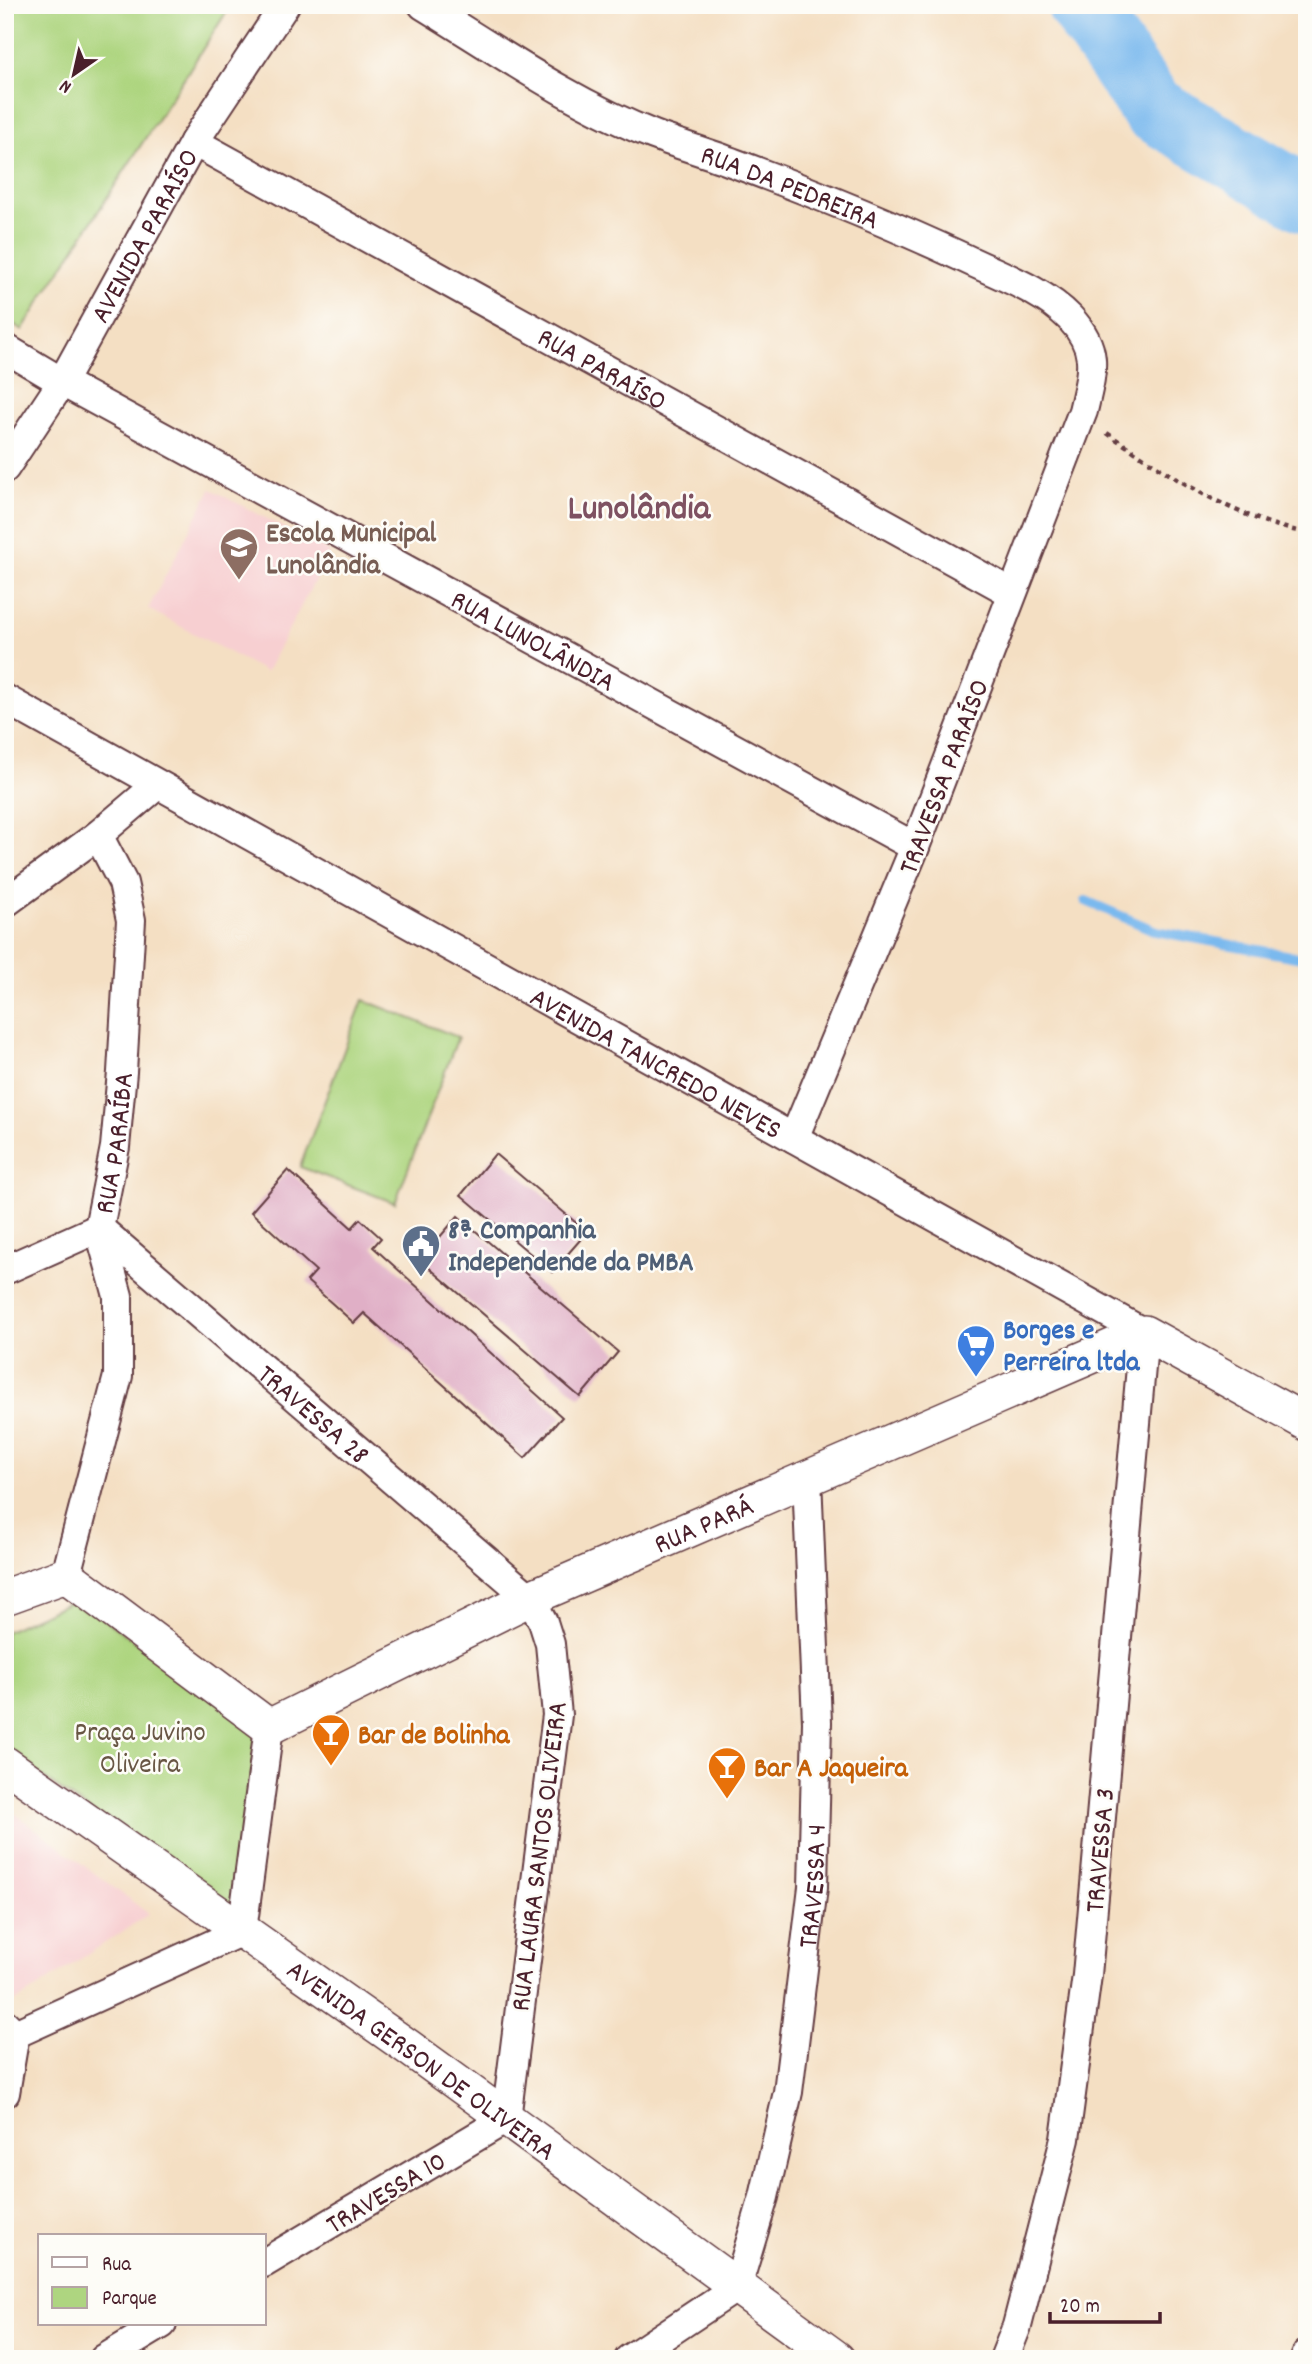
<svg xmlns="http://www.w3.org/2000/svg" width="1312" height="2364" viewBox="0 0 1312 2364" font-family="Dekko,sans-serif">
<rect width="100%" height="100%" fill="#fdfcf7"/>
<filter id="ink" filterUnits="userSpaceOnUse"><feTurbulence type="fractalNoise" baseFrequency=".0143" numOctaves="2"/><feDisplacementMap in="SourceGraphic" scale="14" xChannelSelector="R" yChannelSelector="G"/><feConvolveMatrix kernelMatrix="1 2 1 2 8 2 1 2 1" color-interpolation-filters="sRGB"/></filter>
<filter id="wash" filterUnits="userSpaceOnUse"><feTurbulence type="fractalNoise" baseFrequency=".00686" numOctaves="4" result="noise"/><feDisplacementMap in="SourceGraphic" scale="28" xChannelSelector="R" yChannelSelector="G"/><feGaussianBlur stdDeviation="1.57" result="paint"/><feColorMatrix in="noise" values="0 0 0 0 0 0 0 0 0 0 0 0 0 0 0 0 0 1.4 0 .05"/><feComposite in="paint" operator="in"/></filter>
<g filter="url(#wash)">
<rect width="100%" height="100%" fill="#f4dfc3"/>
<path fill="#f7cfd1" d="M211,489L330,552L266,672L148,609Z
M5,1806L149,1914L14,2003L5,1994Z"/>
<path fill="#aed580" stroke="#7c7a56" stroke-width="2" d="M5,5H231L22,330L5,318Z
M363,1000L458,1037L395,1203L300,1167Z
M76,1599L260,1732L238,1917L5,1750V1632Z"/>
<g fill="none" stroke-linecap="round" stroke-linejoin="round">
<path stroke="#7ab9ee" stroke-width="10" d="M1086,901L1156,931L1307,959"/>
<path stroke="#7ab9ee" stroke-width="66" d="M1080,5L1153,109L1307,200"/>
</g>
<g id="blocks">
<path fill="#e0afc6" d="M495,1154L587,1232L552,1272L461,1195Z
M288,1170L352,1228L360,1219L381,1238L373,1247L562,1417L525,1458L364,1313L354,1323L307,1281L316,1271L251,1212Z
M458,1216L618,1352L580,1397L420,1260Z"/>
</g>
</g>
<g filter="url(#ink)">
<use href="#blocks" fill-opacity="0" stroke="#643c42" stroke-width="2"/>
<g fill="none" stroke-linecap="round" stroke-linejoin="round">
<g stroke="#643c42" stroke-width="32">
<g id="minor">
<path id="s1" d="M423,5C498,51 572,103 654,135C680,145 708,153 734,163C812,192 889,223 964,258C999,275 1043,290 1070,318C1100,350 1092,372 1083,411L915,847L794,1138"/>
<path id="s2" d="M194,142L1012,593"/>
<path id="s3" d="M5,348L62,382L915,847"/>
<path id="s4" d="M5,468L62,382L194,142L285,5"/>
<path id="s5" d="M5,699L1144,1333L1087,1975L1065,2139L1017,2326L1004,2359"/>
<path d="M5,903L98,835L157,785"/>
<path id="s6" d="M5,1270L99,1228L530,1598L543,1622L550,1644L557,1715L506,2119L264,2263"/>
<path id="s7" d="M66,1575L118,1376V1296L99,1228L115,1147L122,1072L131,920L123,883L98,835"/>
<path d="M5,2024L15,2034L242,1931L269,1727"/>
<path d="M5,2093L15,2034"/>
<path d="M104,2359L162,2324"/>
<path id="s8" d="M629,2359L737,2287L764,2197L788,2092L813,1887L817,1722L807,1477"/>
<path d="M1305,2359L1307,2354"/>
</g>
</g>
<g stroke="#643c42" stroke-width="38">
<g id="tertiary">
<path id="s9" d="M5,1597L66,1575L269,1727L530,1598L1144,1333L1307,1423"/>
<path id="s10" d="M5,1764L408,2047L837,2359"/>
</g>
</g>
<path stroke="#643c42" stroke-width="4.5" stroke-dasharray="5 5" stroke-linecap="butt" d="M1107,433C1169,475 1233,519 1307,533"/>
<use href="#minor" stroke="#fff" stroke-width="28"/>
<use href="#tertiary" stroke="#fff" stroke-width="35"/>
</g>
</g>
<defs>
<g id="school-pin" transform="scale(2.0125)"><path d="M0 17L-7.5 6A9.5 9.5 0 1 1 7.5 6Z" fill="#8d6e63" stroke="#fdfcf7"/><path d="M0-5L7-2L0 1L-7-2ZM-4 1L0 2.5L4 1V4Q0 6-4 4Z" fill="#fff"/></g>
<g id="civic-pin" transform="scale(2.0125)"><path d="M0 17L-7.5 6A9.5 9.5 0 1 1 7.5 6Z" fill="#5c6f8a" stroke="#fdfcf7"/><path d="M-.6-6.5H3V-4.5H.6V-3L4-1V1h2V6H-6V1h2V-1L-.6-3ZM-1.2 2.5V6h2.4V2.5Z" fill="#fff"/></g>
<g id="supermarket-pin" transform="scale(2.0125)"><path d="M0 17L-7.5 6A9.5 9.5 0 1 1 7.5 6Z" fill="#3f7fe0" stroke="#fdfcf7"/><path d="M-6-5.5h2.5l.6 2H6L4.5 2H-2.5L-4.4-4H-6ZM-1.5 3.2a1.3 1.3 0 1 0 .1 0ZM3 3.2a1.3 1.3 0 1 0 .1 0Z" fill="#fff"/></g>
<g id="bar-pin" transform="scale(2.0125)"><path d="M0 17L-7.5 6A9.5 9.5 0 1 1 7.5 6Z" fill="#e8710a" stroke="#fdfcf7"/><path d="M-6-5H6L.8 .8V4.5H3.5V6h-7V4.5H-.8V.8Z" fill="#fff"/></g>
</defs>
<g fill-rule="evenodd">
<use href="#school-pin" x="239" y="547"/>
<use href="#civic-pin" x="421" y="1244"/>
<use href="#supermarket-pin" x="976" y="1344"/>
<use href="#bar-pin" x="331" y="1733"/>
<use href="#bar-pin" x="727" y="1766"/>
</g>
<g text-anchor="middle" stroke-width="5" stroke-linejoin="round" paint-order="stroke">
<g font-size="28" fill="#4a1f2b" stroke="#fdfcf7">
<text dy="10" stroke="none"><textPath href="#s1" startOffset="411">RUA DA PEDREIRA</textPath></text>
<text dy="10" stroke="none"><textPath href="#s4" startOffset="271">AVENIDA PARAÍSO</textPath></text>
<text dy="10" stroke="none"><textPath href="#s2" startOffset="467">RUA PARAÍSO</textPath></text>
<text dy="10" stroke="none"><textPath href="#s3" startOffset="604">RUA LUNOLÂNDIA</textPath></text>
<text transform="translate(942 776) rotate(-69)" y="10">TRAVESSA PARAÍSO</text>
<text dy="10" stroke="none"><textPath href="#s5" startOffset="746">AVENIDA TANCREDO NEVES</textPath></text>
<text dy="10" stroke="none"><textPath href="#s7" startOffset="443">RUA PARAÍBA</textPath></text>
<text dy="10" stroke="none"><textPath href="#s6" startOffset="387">TRAVESSA 28</textPath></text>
<text dy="10" stroke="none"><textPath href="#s9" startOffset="798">RUA PARÁ</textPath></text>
<text transform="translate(1098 1850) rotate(-85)" y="10">TRAVESSA 3</text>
<text transform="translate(537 1856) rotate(-83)" y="10">RUA LAURA SANTOS OLIVEIRA</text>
<text dy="10" stroke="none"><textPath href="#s8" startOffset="539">TRAVESSA 4</textPath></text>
<text dy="10" stroke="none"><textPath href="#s10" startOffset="511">AVENIDA GERSON DE OLIVEIRA</textPath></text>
<text transform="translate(385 2191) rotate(-31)" y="10">TRAVESSA 10</text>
</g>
<g font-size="28" font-weight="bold" fill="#785e54" stroke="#fdfcf7" text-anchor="start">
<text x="266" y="541">Escola Municipal<tspan x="266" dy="32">Lunolândia</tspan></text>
</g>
<g font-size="28" font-weight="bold" fill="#4e5e75" stroke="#fdfcf7" text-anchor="start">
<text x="448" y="1238">8ª Companhia<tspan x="448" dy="32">Independende da PMBA</tspan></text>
</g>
<g font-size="28" font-weight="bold" fill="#366cbe" stroke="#fdfcf7" text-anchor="start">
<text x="1003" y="1338">Borges e<tspan x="1003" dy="32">Perreira ltda</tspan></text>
</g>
<g font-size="28" fill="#685644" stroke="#fdfcf7">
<text x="140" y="1740">Praça Juvino<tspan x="140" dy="32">Oliveira</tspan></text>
</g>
<g font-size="28" font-weight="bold" fill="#c56008" stroke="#fdfcf7" text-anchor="start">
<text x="358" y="1743">Bar de Bolinha</text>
<text x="754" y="1776">Bar A Jaqueira</text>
</g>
<g font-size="35" font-weight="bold" fill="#7e5161" stroke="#fdfcf7">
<text x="639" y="518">Lunolândia</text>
</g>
</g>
<rect width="1312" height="2364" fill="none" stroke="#fdfcf7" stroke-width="28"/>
<rect x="38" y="2234" width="228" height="91" fill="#fdfcf7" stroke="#b5a4a5" stroke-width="2"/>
<rect x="52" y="2257" width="35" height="10" fill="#ffffff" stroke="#b5a4a5" stroke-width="2"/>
<text x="102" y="2270" font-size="21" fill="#4a1f2b">Rua</text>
<rect x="52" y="2287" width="35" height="21" fill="#aed580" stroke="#b5a4a5" stroke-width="2"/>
<text x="102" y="2304" font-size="21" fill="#4a1f2b">Parque</text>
<g transform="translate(74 74) rotate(214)" stroke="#fdfcf7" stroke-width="5" paint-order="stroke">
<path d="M0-5L12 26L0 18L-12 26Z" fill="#4a1f2b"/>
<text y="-10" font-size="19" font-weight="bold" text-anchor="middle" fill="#4a1f2b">N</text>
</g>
<path d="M1050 2312v10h110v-10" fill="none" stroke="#4a1f2b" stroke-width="3.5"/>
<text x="1060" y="2312" font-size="21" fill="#4a1f2b" stroke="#fdfcf7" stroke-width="5" paint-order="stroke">20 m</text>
</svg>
